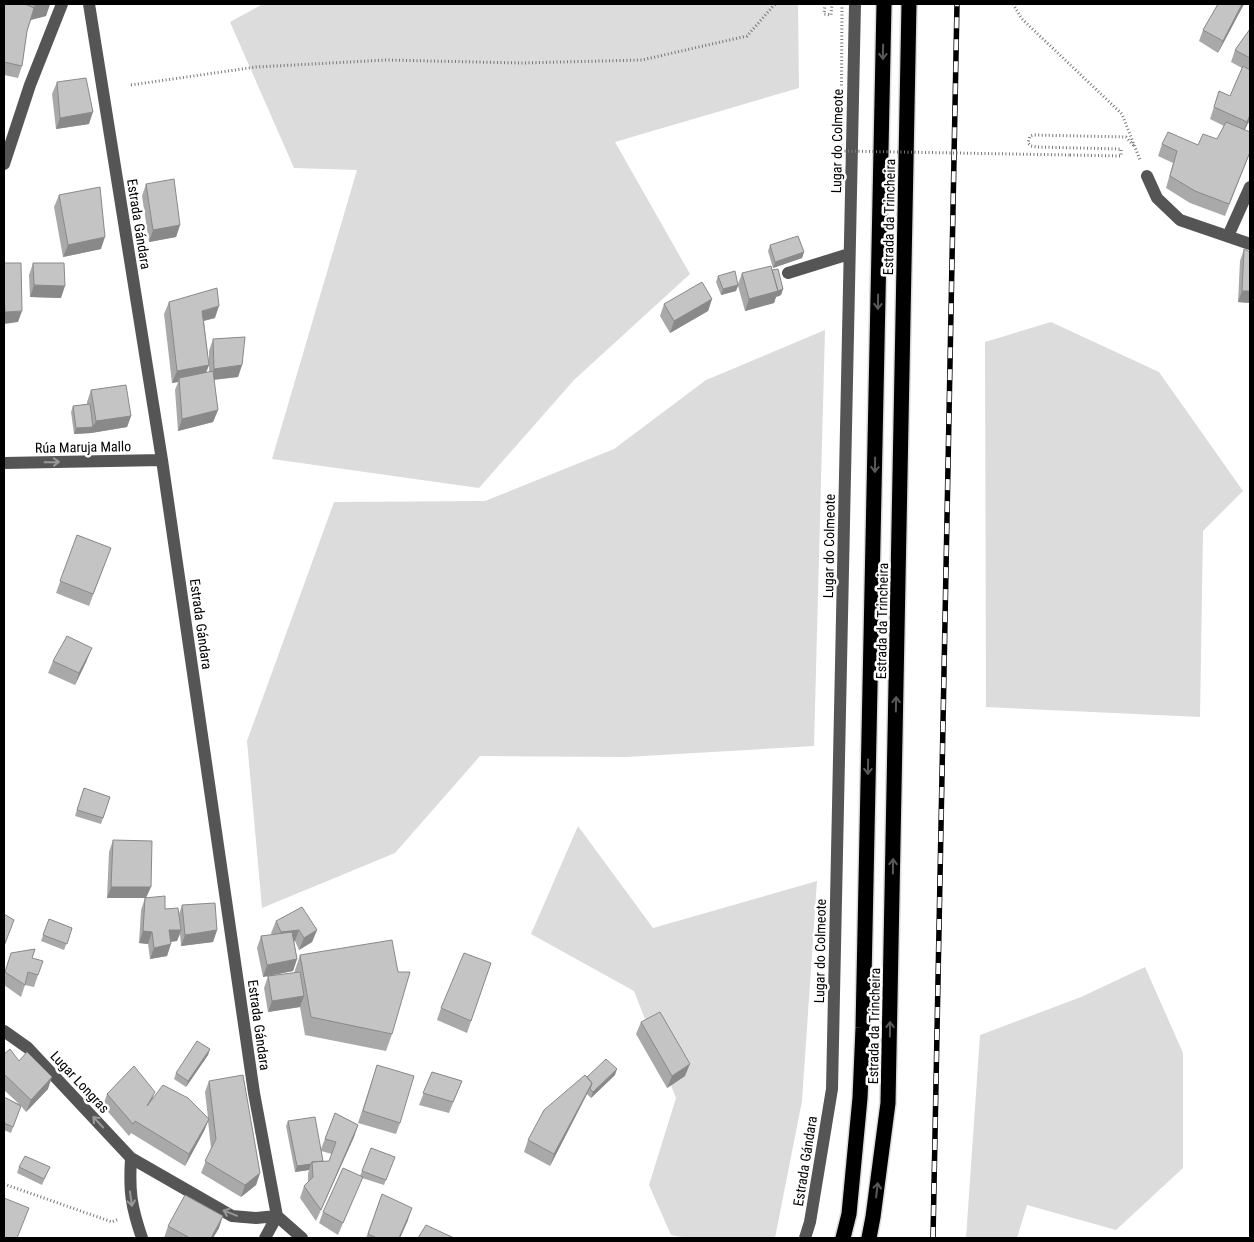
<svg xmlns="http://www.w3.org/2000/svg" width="1254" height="1242" viewBox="0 0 1254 1242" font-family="'Roboto Condensed',sans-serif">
<rect width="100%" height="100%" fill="#fff"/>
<path fill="#dcdcdc" d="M263,4H798L799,88L615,142L690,274L574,380L479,488L272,459L357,170L294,168L230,22Z
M1051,322L1159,372L1243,491L1203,531L1200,717L986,707L985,342Z
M825,330L814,746L626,757L480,756L395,853L262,908L247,741L334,502L485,501L614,449L706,380Z
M578,826L653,928L817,881L802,1101L775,1238H688L671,1235L649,1185L676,1098L634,991L531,934Z
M1145,967L1183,1053V1168L1116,1230L1027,1205L1017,1238H966L980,1035L1081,997Z"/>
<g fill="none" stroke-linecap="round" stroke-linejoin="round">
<g stroke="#dbdbdb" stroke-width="18">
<path id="highway" d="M843,1238L849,1214L860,1098L863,1028L884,4
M869,1238L873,1217L888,1103L909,4"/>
</g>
<path stroke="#777" stroke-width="3" stroke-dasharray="1 2.5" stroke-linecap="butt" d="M825,4L824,14L831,15L832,4
M1013,4L1022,19L1122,114L1140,160
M131,85L256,67L387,60L521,63L642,60L747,36L775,4
M1070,155L1121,156V149L1037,147L1031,146L1028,143L1030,136L1034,135L1126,137L1135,147
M4,1184L112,1222L119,1219"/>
<path stroke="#555" stroke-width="12" d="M89,4L162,460L254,1093L277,1216L302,1238
M4,164L30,85L62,4
M1147,176L1157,198L1180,220L1250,244
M1228,236L1250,187
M788,273L849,254
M4,463L162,460
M4,1031L28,1048L131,1158L232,1216L256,1218L277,1216
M131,1158C129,1191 131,1206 142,1238
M265,1238L277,1216
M805,1238L810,1222L832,1089L855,4"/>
<use href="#highway" stroke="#000" stroke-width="15"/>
<g stroke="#000" stroke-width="5.5">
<path id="rail" d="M933,1238L957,4"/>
</g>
<use href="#rail" stroke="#fff" stroke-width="4" stroke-dasharray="11" stroke-linecap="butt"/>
<path stroke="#777" stroke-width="3" stroke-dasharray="1 2.5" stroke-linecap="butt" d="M842,4L841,151L1070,155"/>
</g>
<path fill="#a9a9a9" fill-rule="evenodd" d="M4,4H50L46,16L31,20L27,31L22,66L18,78L4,75Z
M1218,4H1244L1218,53L1199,41L1203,30Z
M1250,29V124L1248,123L1245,130L1250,153L1225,216L1190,203L1166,188L1173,163L1158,156L1162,144L1198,145L1217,139L1224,126L1210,119L1219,91L1230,96L1242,68L1231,62L1235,50Z
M57,82L89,124L56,129L52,94Z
M146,184L180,225L176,237L149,242L142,196Z
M59,195L101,249L63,257L54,207Z
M770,245L804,252L802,258L773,268L768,251Z
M1244,249L1250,303L1238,302L1240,261Z
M33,263L61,298L30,297L29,275Z
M772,270L783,289L781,295L776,297L774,303L745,311L738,286L736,291L721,295L716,282L718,276L738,284L742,273Z
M712,299L708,311L670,333L660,316L664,304Z
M169,302L215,318L204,321L209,365L206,373L209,372V351L213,339L242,365L238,377L214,380L218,410L213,422L178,431L175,390L178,382L172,383L164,314Z
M91,390L131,416L127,427L91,433L74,434L71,412L73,406L87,404V402Z
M77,535L111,548L89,606L56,593Z
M87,660L75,685L48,673L53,661Z
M84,788L110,797L101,824L75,816Z
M113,840L147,898L165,909L179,914L182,905L217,930L213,942L181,946L180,934L177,941L171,942L167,956L150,959L148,944L139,943L141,910L145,898H107L109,852Z
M49,919L72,928L64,950L41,941Z
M276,921L317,930L312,942L299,950L295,941H294L297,959L293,971L263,977L257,948L261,936L272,935L271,933Z
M35,949L32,958L38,975L34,987L25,985L21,997L4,985V974L11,953Z
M300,955L392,1034L386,1051L305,1035L300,1007L268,1012L264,988L268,976L294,973Z
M491,963L467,1033L437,1020L441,1008Z
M641,1022L685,1076L667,1088L636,1034Z
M210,1049L208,1055L186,1087L174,1079L176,1073Z
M4,1054L48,1089L26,1112L21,1106L11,1133L4,1130V1097L19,1104L4,1090Z
M377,1065L400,1123L396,1134L358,1123Z
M432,1072L462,1081L449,1113L419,1105Z
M615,1075L591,1098L587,1094L550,1166L524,1152L528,1140L587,1077Z
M209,1081L260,1173L256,1185L241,1197L201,1173L211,1148L208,1121L204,1131L185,1166L131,1133L129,1136L103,1106L107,1094L154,1097L208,1118L205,1092Z
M335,1113L358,1125L354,1137L316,1221L300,1198L304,1186L308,1182V1174L309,1170L295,1172L286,1126L288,1121L321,1149ZM321,1151L332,1154L329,1161H323Z
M371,1148L395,1157L384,1185L362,1178L338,1235L319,1223L323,1212L360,1176Z
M19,1167H50L42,1185L17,1173Z
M382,1194L408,1220L400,1238H366Z
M168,1226L219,1228L213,1238H164Z"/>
<path fill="#898989" d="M35,4H50L46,16L30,20Z
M1242,4H1244L1218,53L1223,41Z
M93,112L89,124L56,129L60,118Z
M1250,115L1248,123L1242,134L1247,122Z
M180,225L176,237L149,242L153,230Z
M105,237L101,249L63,257L68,245Z
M804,252L802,258L773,268L775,262Z
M34,285L65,286L61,298L30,297Z
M738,285L736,291L721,295L723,289Z
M783,289L781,295L776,297L774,303L745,311L749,299Z
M1242,291H1250V303L1238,302Z
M712,299L708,311L670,333L674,321Z
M219,306L215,318L198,322L202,311Z
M22,311L18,322L4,324V316L5,312Z
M209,365L204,377L179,378L178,382L172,383L177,371Z
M242,365L238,377L209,380L214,369Z
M218,410L213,422L178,431L182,419Z
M131,416L127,427L91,433L74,434L76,428L93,427L96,421Z
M92,648L87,660L75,685L79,673Z
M111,887H151L146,898H107Z
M169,930H181L177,941L165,942Z
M217,930L213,942L181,946L185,935Z
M299,930L295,941L277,943L281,932Z
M317,930L312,942L299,950L304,938Z
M143,931L152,932L148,944L139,943Z
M171,944L167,956L150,959L154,948Z
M297,959L293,971L263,977L267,965Z
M304,996L300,1007L268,1012L272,1001Z
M210,1049L208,1055L186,1087L188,1081Z
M690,1064L685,1076L667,1088L672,1076Z
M617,1069L615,1075L591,1098L593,1092Z
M52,1077L48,1089L26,1112L31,1100Z
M592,1083L587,1094L550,1166L554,1154Z
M209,1119L204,1131L185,1166L189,1154Z
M358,1125L354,1137L316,1221L321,1210Z
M311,1164L309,1170L295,1172L297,1166Z
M260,1173L256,1185L241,1197L245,1185Z
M412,1208L408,1220L400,1238H399Z
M223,1216L219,1228L213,1238H211Z"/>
<path fill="#c4c4c4" stroke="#898989" d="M4,4H25L34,8L27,31L22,66L4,62Z
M1218,4H1242L1223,41L1203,30Z
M1250,29V58L1235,50Z
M1243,66L1250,70V115L1247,122L1214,107L1219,91L1230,96Z
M86,78L93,112L60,118L57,82Z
M1226,122L1250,132V152L1229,204L1195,191L1170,176L1177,151L1162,144L1168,132L1198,145L1203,134L1217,139Z
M174,179L180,225L153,230L146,184Z
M100,187L105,237L68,245L59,195Z
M798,236L804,252L775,262L770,245Z
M1244,249L1250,252V291H1242Z
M4,263H21L22,311L5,312L4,297Z
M33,263H64L65,286L34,285Z
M771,266L778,291L749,299L742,273Z
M778,269L783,289L778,291L772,270Z
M735,271L738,285L723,289L718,276Z
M702,282L712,299L674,321L664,304Z
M217,288L219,306L202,311L209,365L177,371L169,302Z
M245,337L242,365L214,369L213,339Z
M213,371L218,410L182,419L179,378Z
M126,385L131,416L96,421L91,390Z
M90,404L93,427L76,428L73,406Z
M77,535L111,548L93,594L60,581Z
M67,636L92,648L79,673L53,661Z
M84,788L110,797L103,818L77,810Z
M113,840L152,841L151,887H111Z
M165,896V909L178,908L181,930H169L171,944L154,948L152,932L143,931L145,898Z
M215,903L217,930L185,935L182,905Z
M302,907L317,930L304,938L299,930L281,932L276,921Z
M4,914L14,920L4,946Z
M49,919L72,928L67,944L43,935Z
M292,932L297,959L267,965L261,936Z
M392,940L398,972H410L392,1034L311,1017L300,955Z
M35,949L32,958L43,961L38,975L28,972L25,985L5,972L11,953Z
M464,953L491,963L471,1021L441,1008Z
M300,972L304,996L272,1001L268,976Z
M660,1012L690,1064L672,1076L641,1022Z
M197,1041L210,1049L188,1081L176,1073Z
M10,1049L19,1061L27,1052L52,1077L31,1100L4,1074V1054Z
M606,1059L617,1069L593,1092L590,1089L592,1083L587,1077Z
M377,1065L414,1076L400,1123L363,1111Z
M134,1066L155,1092L147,1106L163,1085L188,1098L209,1119L189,1154L135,1121L133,1124L107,1094Z
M432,1072L462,1081L453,1102L423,1093Z
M243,1075L260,1173L245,1185L205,1161L216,1139L209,1081Z
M585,1075L592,1083L554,1154L528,1140L544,1110Z
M4,1097L21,1106L13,1127L4,1123Z
M335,1113L358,1125L321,1210L304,1186L313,1177L312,1162L329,1161L336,1142L325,1139Z
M315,1117L323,1161L312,1162L311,1164L297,1166L288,1121Z
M371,1148L395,1157L386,1180L362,1171Z
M25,1156L50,1167L44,1179L19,1167Z
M343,1168L363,1177L343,1223L323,1212Z
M382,1194L412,1208L399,1238H377L368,1234Z
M185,1195L223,1216L211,1238H190L168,1226Z
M4,1198L29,1208L17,1238H4Z
M426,1225L454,1238H418Z"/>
<defs><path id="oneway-shaft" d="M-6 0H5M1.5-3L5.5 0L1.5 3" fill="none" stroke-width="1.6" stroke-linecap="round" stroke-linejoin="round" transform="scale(1.25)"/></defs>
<g stroke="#595959">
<use href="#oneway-shaft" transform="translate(883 52) rotate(91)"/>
<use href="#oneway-shaft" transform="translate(878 302) rotate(91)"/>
<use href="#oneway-shaft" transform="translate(875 465) rotate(91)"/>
<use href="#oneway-shaft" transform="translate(896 704) rotate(-89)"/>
<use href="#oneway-shaft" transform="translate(868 767) rotate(91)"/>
<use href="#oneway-shaft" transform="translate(893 866) rotate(-89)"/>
<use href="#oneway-shaft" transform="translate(890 1029) rotate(-89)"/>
<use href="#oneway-shaft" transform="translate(877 1190) rotate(-83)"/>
</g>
<g stroke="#999">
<use href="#oneway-shaft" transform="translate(52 462) rotate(-1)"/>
<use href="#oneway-shaft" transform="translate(98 1122) rotate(-133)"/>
<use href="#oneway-shaft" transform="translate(131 1199) rotate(82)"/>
<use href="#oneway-shaft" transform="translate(230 1213) rotate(-158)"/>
</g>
<g text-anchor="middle" stroke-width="5" stroke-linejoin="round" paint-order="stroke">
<g font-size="14" fill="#000" stroke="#fff">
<text transform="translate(837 141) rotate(-89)" y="5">Lugar do Colmeote</text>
<text transform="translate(889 217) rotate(-89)" y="5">Estrada da Trincheira</text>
<text transform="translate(139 224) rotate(81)" y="5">Estrada Gándara</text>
<text transform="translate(83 447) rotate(-1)" y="5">Rúa Maruja Mallo</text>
<text transform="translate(829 546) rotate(-89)" y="5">Lugar do Colmeote</text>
<text transform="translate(882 621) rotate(-89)" y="5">Estrada da Trincheira</text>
<text transform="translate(201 624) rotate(82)" y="5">Estrada Gándara</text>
<text transform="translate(820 951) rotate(-89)" y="5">Lugar do Colmeote</text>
<text transform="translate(259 1025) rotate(82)" y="5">Estrada Gándara</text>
<text transform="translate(874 1026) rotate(-89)" y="5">Estrada da Trincheira</text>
<text transform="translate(80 1082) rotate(47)" y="5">Lugar Longras</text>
<text transform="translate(805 1161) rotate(-81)" y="5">Estrada Gándara</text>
</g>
</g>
<rect width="1254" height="1242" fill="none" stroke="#000000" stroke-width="10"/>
</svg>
